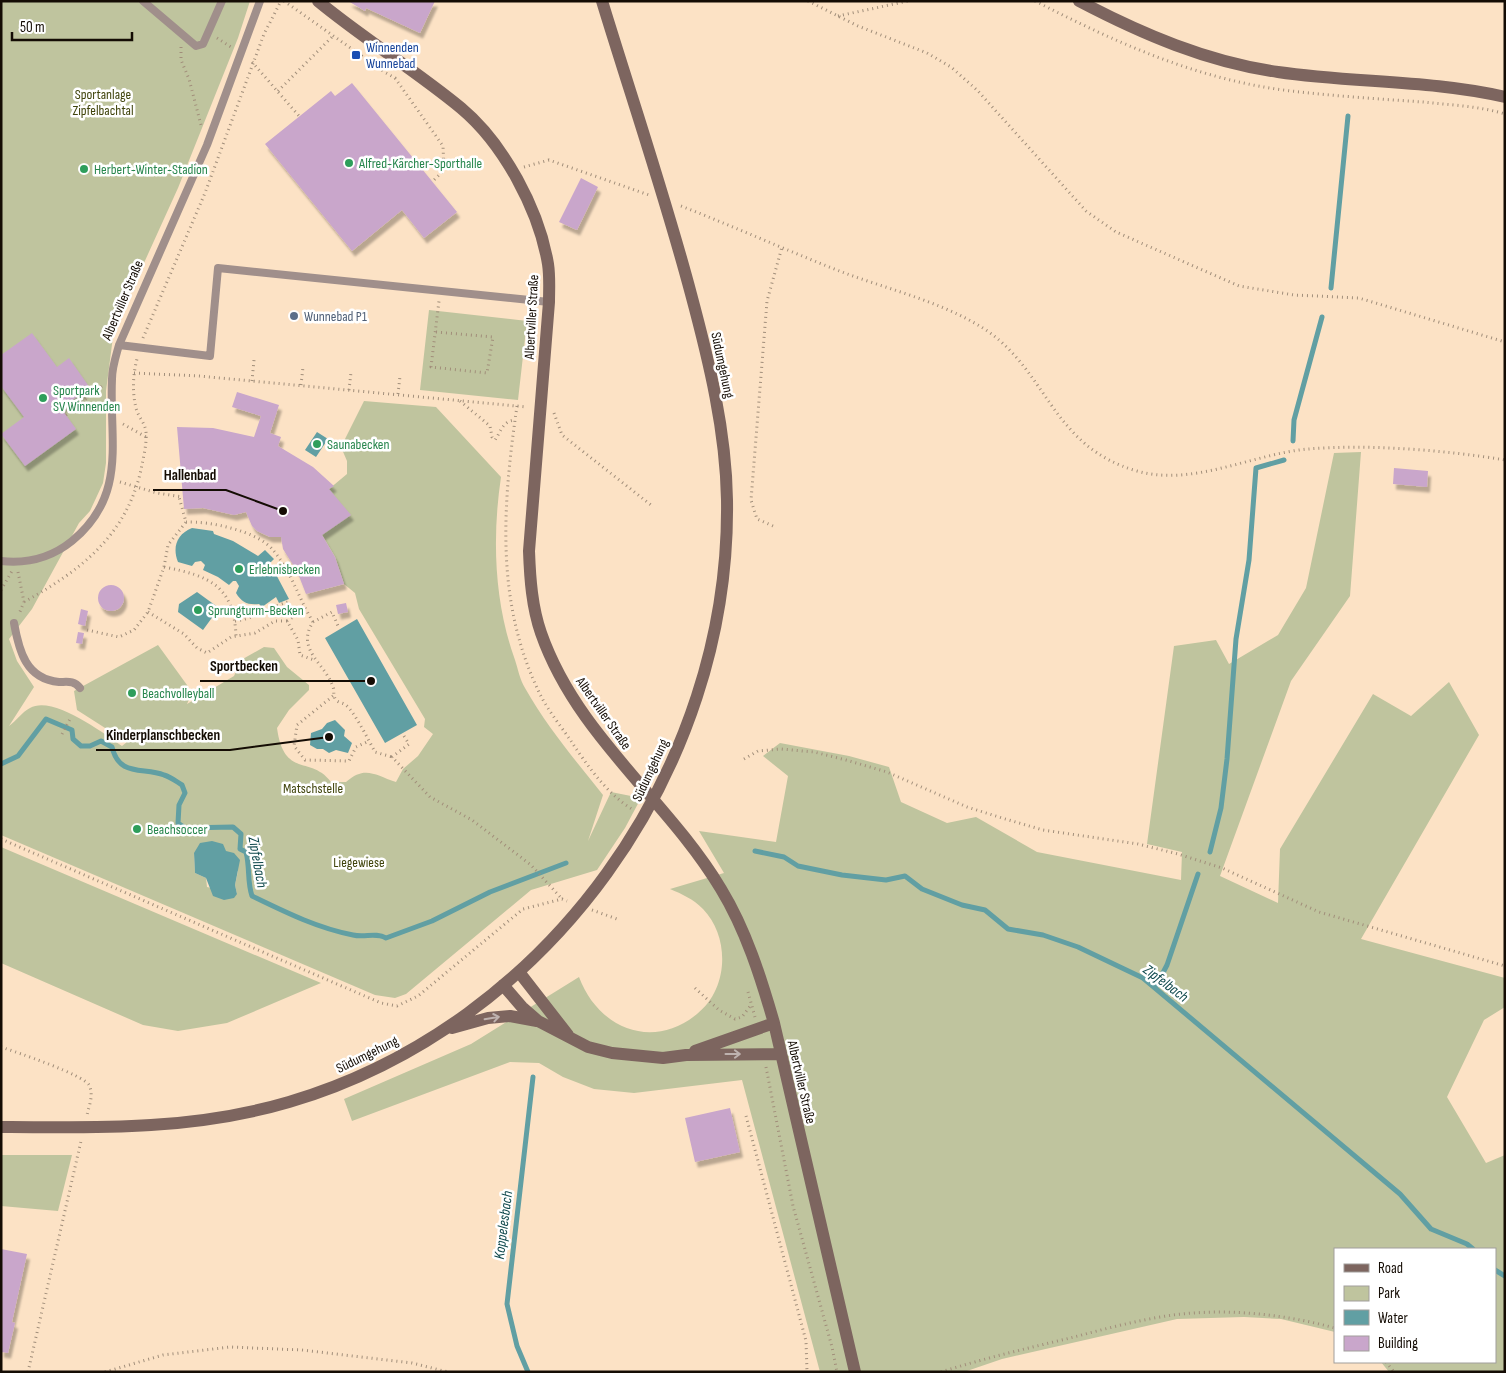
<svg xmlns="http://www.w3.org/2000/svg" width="1506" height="1373" viewBox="0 0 1506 1373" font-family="'Sofia Sans Condensed',sans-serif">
<defs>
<filter id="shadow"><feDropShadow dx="3" dy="5.5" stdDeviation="1" flood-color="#0004"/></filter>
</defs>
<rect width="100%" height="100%" fill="#fce2c5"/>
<path fill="#bfc49e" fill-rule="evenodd" d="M1,1H250L238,38L178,188L114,329L106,391V463L103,483L90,511L79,523L32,609L9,639L17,661L34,687L9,726C16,721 22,712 30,708C53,695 103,733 122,746L127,742L77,710L74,691L158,645L187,685L191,695L187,704L234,676L241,660L264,647L274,648L287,667L309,685V690L289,710L277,728C284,779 311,755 331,782H346C365,765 375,775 396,782L403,769L418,756L433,734L424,727L425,719L359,609L355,593L344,584L335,557L322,535L329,489L347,474V461L341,447L364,401L436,407L501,477C492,537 494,602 515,660C518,669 520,680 525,688C547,727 576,761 603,795L588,841L611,792L641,798L625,828L597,870L531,890L406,994L395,998L375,995L1,835ZM194,853L238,871L235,885L237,894L207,887L206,878L195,873Z
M429,310L527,321L518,400L420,390Z
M1361,452L1350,596L1291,681L1220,876L1278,903L1280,849L1373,694L1411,716L1449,682L1479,735L1361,939L1505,978V1007L1484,1020L1447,1097L1486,1163L1505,1155V1372H1389L1381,1362H1495V1249H1335V1332L1281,1319L1244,1317L1177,1319L1002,1359L964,1372H820L742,1080L634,1093L594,1089L563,1077L539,1063L510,1062L352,1121L344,1099L471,1044L579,977C598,1028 652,1051 697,1014C729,989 730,937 703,909C693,899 682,894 670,889L724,873L699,831L776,842L788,776L763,756L780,743L849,756L889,767L901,802L947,823L976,817L1037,852L1181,880L1182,852L1147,844L1174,646L1216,640L1229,664L1278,635L1306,588L1334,453Z
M1,847L321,983L227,1023L178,1031L143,1025L1,963Z
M1,1155H72L58,1211L1,1206Z"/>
<path fill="#619fa3" d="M317,432L328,439L316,457L305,450Z
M192,528L213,531L214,534L233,541L258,556L265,550L274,559L270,563L289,599L279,603L276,597L262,607L259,604C248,605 242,603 236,593L239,586L236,581H233L229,585L218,577L203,570L205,565L201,561L195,562L192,566L178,562C172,547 177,534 192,528Z
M197,592L219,608L203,630L178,612L179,604Z
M357,619L417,725L385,743L325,638Z
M335,720L345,730L344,736L352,743L348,753L336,750L329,753L323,749H317L310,745L311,733L322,729L327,723Z
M212,841L223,844L226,851L234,853L240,860L235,885L237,894L234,898L224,900L213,896L206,878L195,873L194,853L200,843Z"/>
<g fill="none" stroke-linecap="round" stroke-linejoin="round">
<path stroke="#619fa3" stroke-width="5" d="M1331,288L1348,116
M1293,441L1294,420L1322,317
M1,764L18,756L46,719L72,730L73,739L81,746H90L101,741L112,747C119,777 143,767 164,775C171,777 177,782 182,785L185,793L179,805L178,823L185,828L233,827L241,834L240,849L246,852C250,867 247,881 252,896C285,912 317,928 353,935C365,938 375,932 386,938L432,921L490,892L566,863
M755,851L784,857L798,866L842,875L886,880L905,876L922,889L962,905L985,910L1008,929L1043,935L1078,947L1143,978L1400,1194L1431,1229L1467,1244L1473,1249
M1210,852L1221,808L1227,759L1236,639L1249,560L1256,468L1284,460
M1156,986L1167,965L1198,874
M1495,1270L1505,1276
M528,1372L517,1346L507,1304L533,1077"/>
</g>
<path fill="#c9a6cb" filter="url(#shadow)" d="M348,1H435L420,33L366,8L365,11Z
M352,83L457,212L424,238L402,210L352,251L265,144L331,91L335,96Z
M581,178L598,187L577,230L559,222Z
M32,333L57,367L69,358L90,388L61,408L76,429L25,466L1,434L24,417L1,386V355Z
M237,392L279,405L270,433L281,437L278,446L313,467L334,486L329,489L351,515L322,535L335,557L344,584L306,594L297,571L283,549L281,537H270L257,531L252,526L246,512L234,515L203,508L184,509L177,427L213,428L254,437L261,416L232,407Z
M1394,468L1428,471L1427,487L1393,484Z
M98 598a13 13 0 1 1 26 0a13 13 0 1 1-26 0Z
M346,603L348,612L338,614L336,605Z
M81,609L88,611L85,626L78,624Z
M78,632L84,633L82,644L76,643Z
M730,1108L740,1152L695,1162L685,1118Z
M1,1249L27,1254L12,1322L15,1323L8,1353L1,1352Z"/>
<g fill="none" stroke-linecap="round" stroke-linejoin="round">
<path stroke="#a18e7a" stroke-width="3" stroke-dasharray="1 4" stroke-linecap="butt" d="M284,1L386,73L397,79
M808,1L858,26L927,53L951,67L977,90L1086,211L1116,232L1239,286L1294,295L1359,298L1505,342
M1035,1C1117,43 1198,80 1291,91C1334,96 1379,99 1423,102C1450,105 1479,106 1505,114
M838,16L908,1
M217,38L231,47
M181,47V60L189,79L201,125
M252,62L299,116
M395,78L443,146L444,170L432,182
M278,91L333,36
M524,167L549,160L649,195
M681,206C735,227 788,251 842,272C890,290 943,302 986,330C1048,372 1052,447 1137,471C1193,487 1252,454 1308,449C1368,444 1445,450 1505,460
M436,332L493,337L487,373L431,367L439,301
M143,338L205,193L264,34L281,1
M134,373L199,376L527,407
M252,381L254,360
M301,385L303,367
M349,390L351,372
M398,394L400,376
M460,401L490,426L492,437L495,440C501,431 503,421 515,420
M517,406C503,503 495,599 538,690C546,708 560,725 571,741C587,765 607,794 632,809
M554,413L562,435L651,505
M66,415L102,386
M123,424L146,437
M120,482L157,493L183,497
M186,522C209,521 258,531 273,550C291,571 299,599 313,622C295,650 326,664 333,687C335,692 332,696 337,701C340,703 344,703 347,706C355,713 369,741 375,752L392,757
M773,526L757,519L751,500L767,301L782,247
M164,567C210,576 234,586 236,636
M18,572L24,602L19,614
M1,590L12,571
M24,602C80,571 126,536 141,470C143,458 147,445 146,432C145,422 138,417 136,408C132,392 133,374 137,359
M148,612L184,634L197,648L207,653L231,637L255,633L275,621H287L298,640L300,655L314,660
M235,621C255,619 272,606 291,601
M287,621L305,609
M313,622L332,612L338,626
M87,630L119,637L134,630L148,612L164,567L168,545L186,522L179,497
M333,696L297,725L294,746L305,760L349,761L356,747L369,741
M62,734L70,719
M404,736L409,744L392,757L430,797L472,820L531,865L562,899
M744,759L758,751L781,749L814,752L846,760L887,772L967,807L1002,818L1043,830L1138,844L1178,854L1222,868L1319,912L1505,966
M1,839L381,1003L397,1006L418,996L523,909L562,899L567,901
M592,910L617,919
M695,988L719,1010L735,1019L742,1017L751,1005
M748,992L755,1017
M1,1047C16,1052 84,1075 89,1085C94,1095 89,1106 87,1115
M766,1067L793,1206L832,1347L837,1372
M746,1116L806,1341L807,1372
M1386,1362L1394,1372
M28,1372L81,1141
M105,1372L163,1355L230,1347L302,1350L412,1363L448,1372
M941,1372C982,1359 1024,1349 1066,1339C1101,1330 1137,1320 1173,1315C1227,1308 1283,1314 1335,1328"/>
<path stroke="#a08f8b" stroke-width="8" d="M143,1L196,46L203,44L222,1
M119,345L210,356L218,268L549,302
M1,561C28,564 51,558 72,541C128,495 109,440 112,379C112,367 116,356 119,345L207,145L260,1
M14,623C19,651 26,679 59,682C67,682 74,680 80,688"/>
<path stroke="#7d655f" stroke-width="12" d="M318,1C364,39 415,70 461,108C504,144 539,210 548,264C550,277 549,290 549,302L529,551C530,579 532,607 541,633C577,736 667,799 721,889C746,930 761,978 774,1023L855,1372
M1079,1C1142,34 1207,62 1278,72C1353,83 1431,80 1505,97
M519,972L568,1035
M503,985L522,1007L538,1021L588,1047L612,1053L663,1058L686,1055L781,1054
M452,1028L488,1018L510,1016L537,1021
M695,1051L774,1023
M1,1127C99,1128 194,1130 289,1102C549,1025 731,769 727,500C726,431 709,361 691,294C665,196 632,99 602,1"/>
</g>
<defs><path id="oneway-shaft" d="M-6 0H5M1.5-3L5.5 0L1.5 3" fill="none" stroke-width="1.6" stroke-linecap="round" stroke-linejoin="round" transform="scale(1.25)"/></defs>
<g stroke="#beb2af">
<use href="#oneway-shaft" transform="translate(492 1018) rotate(-9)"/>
<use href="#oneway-shaft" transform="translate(733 1054)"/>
</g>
<rect fill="#1a4fb4" stroke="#fff" stroke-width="2" x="351" y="50" width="10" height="10" rx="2.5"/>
<g fill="#2e9e5b" stroke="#fff" stroke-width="2">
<circle cx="349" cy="163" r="5"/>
<circle cx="84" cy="169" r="5"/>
<circle cx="43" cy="398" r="5"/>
<circle cx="317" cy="444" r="5"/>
<circle cx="239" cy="569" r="5"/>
<circle cx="198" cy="610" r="5"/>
<circle cx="132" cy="693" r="5"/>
<circle cx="137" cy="829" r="5"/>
</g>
<circle fill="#5c6f8a" stroke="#fff" stroke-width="2" cx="294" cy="316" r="5"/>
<g text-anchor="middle" stroke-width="5" stroke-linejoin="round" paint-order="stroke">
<g font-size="14" fill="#164399" stroke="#fff" text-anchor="start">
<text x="366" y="52">Winnenden<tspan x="366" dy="16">Wunnebad</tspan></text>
</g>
<g font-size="14" fill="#40440c" stroke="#fff">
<text x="103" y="99">Sportanlage<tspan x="103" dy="16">Zipfelbachtal</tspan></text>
<text x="313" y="793">Matschstelle</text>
<text x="359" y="867">Liegewiese</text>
</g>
<g font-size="14" fill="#27864d" stroke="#fff" text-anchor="start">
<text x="359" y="168">Alfred-Kärcher-Sporthalle</text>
<text x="94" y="174">Herbert-Winter-Stadion</text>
<text x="53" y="395">Sportpark<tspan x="53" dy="16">SV Winnenden</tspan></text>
<text x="327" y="449">Saunabecken</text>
<text x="249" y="574">Erlebnisbecken</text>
<text x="208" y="615">Sprungturm-Becken</text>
<text x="142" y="698">Beachvolleyball</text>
<text x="147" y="834">Beachsoccer</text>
</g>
<g font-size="14" fill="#140c04" stroke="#fff">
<text transform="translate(122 300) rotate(-67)" y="5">Albertviller Straße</text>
<text transform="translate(531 317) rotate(-87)" y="5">Albertviller Straße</text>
<text transform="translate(723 365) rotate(78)" y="5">Südumgehung</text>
<text transform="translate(604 713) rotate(55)" y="5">Albertviller Straße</text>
<text transform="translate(650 770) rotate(-65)" y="5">Südumgehung</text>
<text transform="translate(367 1054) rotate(-26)" y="5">Südumgehung</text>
<text transform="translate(802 1082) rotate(77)" y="5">Albertviller Straße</text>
</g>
<g font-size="14" fill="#4e5e75" stroke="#fff" text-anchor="start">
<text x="304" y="321">Wunnebad P1</text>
</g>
<g font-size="15" font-style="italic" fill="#0d474b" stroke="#fff">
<text transform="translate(258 862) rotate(80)" y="5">Zipfelbach</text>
<text transform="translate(1166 983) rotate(37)" y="5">Zipfelbach</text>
<text transform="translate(503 1225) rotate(-83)" y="5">Koppelesbach</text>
</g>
</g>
<path fill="none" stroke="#140c04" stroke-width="2" d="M283 511L226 490H153M371 681L288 681H200M329 737L230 750H96"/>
<g fill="#140c04" stroke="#fff" stroke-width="2">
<circle cx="283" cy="511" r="5"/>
<circle cx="371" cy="681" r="5"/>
<circle cx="329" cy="737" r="5"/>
</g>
<g font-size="15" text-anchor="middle" font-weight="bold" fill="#140c04" stroke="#fff" stroke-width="5" stroke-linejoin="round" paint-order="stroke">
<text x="190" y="480">Hallenbad</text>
<text x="244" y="671">Sportbecken</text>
<text x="163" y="740">Kinderplanschbecken</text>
</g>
<rect width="1506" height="1373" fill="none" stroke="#140c04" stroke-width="5"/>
<rect x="1334" y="1248" width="162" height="115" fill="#ffffff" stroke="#a19e9b"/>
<rect x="1344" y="1264" width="25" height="8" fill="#7d655f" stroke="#a19e9b"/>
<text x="1378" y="1273" font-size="15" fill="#140c04">Road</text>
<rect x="1344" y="1286" width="25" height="15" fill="#bfc49e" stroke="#a19e9b"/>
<text x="1378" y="1298" font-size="15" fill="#140c04">Park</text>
<rect x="1344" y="1310" width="25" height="15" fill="#619fa3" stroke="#a19e9b"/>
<text x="1378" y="1323" font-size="15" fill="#140c04">Water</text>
<rect x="1344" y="1336" width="25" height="15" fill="#c9a6cb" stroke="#a19e9b"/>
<text x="1378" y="1348" font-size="15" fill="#140c04">Building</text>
<path d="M12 32v8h120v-8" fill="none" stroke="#140c04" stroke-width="2.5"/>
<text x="20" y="32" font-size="15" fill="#140c04" stroke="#ffffff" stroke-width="4" paint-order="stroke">50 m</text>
</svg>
